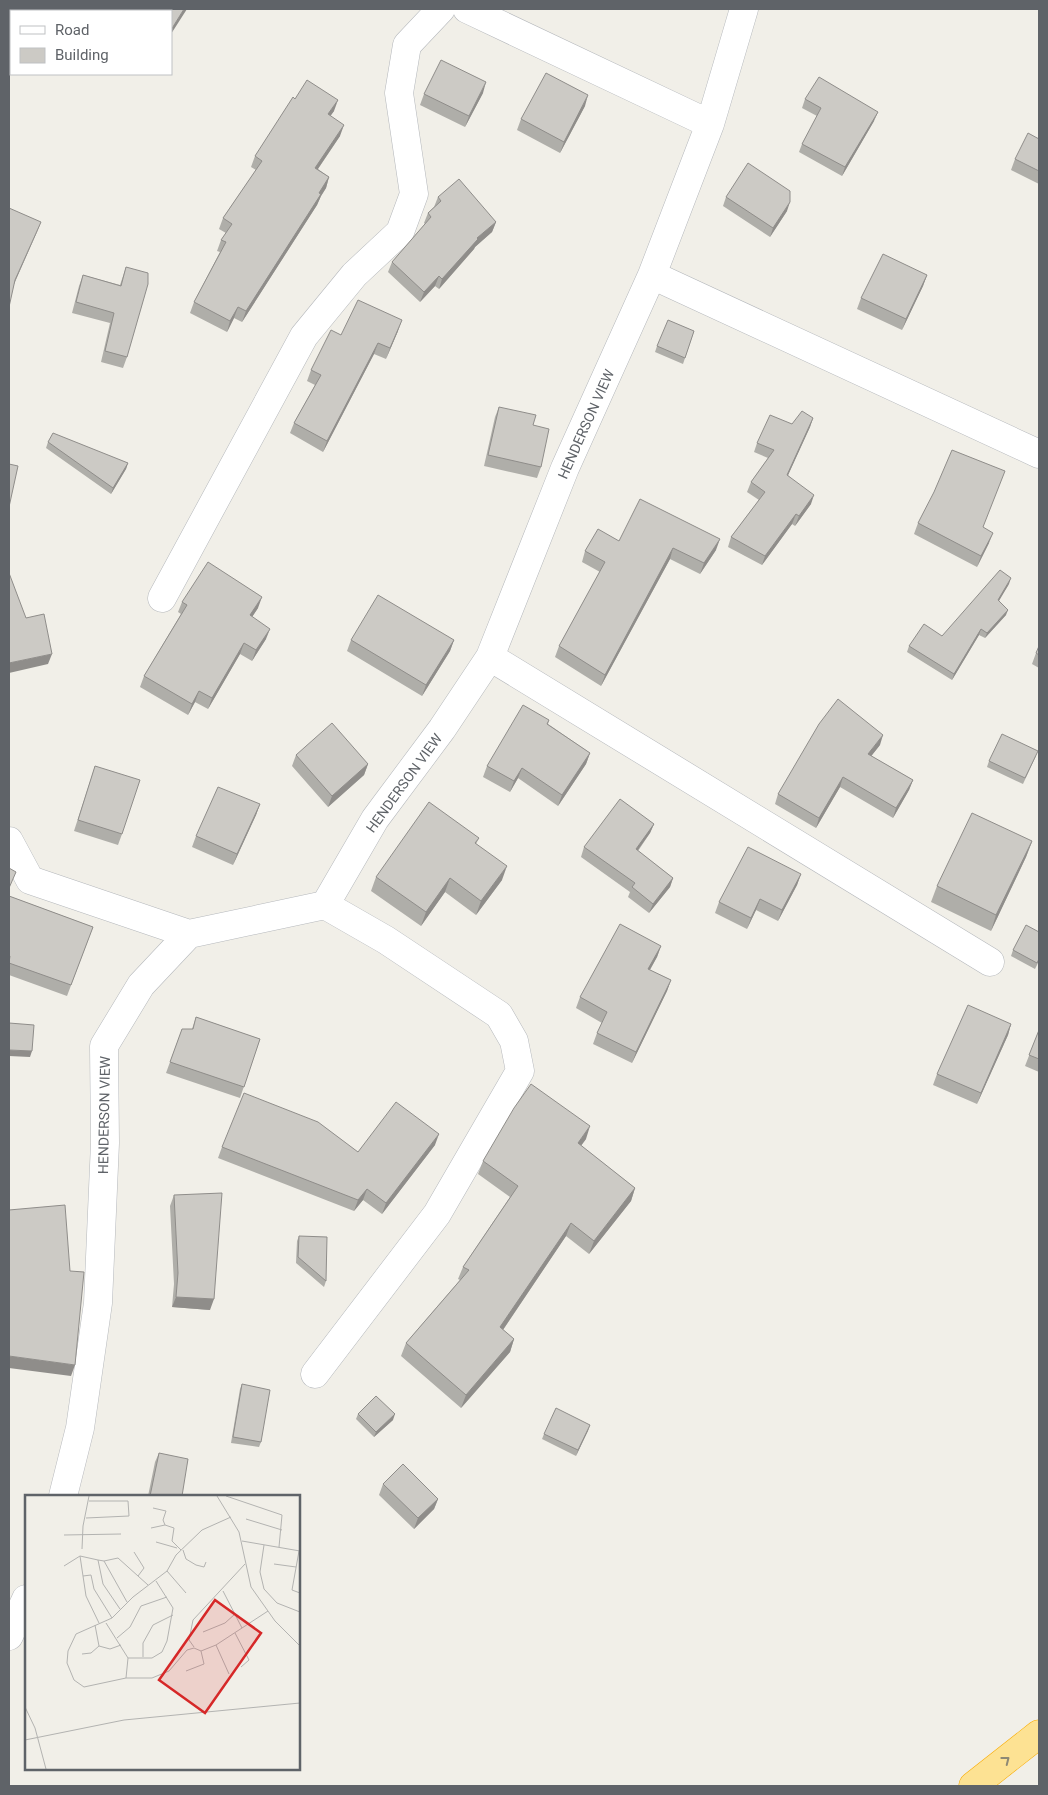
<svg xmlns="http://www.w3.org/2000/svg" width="1048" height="1795" viewBox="0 0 1048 1795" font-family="Roboto,sans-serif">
<rect width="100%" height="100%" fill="#f1efe8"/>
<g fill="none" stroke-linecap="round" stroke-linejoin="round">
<g stroke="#b5b8bc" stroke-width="29">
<path id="minor" d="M467,9L710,124
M652,275L1039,454
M162,598L304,336L354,275L400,232L414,194L399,93L407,45L441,9
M490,657L990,962
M9,841L30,880L189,934
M315,1374L437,1214L520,1071L514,1041L499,1015L386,940L325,905
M63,1496L80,1428L98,1303L105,1143L104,1046L141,985L189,934L325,905L375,819L442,729L490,657L565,468L652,275L710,124L744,9
M9,1636L26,1599"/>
</g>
<g stroke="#f9ab00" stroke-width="29">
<path id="motorway" d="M973,1786L1039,1734"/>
</g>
<use href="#minor" stroke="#fff" stroke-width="28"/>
<use href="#motorway" stroke="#fde293" stroke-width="28"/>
</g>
<path fill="#afaea9" d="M483,93L465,127L420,105L424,94Z
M295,99L334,111L330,116L340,136L318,169L329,177L326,188L321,196L317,205L242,322L234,318L227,332L190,313L194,302L220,252L217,251L221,240L226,233L219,229L223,218L256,170L251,167L255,156Z
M805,99L874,121L842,176L799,152L802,144L817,116L802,108Z
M585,106L560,153L517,130L521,119Z
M1039,139V184L1011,170L1015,159Z
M438,197L496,222L492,232L475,247L474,249L439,289L435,286L420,302L388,272L392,262L425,224L424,223L428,213L434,207Z
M726,197L787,211L770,237L723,206Z
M126,267L127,357L123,368L101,362L110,323L72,313L79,286L83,275L120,285Z
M927,275L923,286L902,330L857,309L861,298Z
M398,331L386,359L374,354L323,452L290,433L294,423L315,385L307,381L311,370L341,335Z
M694,331L683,364L655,352L657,346Z
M499,407L533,425L541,467L537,478L484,466L495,417Z
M813,418L810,427L788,475L811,504L795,526L792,524L762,565L728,547L731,537L759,500L747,492L751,482L768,458L754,452L757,443L792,424Z
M48,442L128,463L126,469L111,494L46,448Z
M918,523L983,527L989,543L977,567L914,534Z
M619,541L716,550L700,574L670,559L601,686L555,657L559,646L600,572L582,562L585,551Z
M1009,584L998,601L1006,615L985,638L979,635L952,680L907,652L909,646L942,636Z
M182,602L258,608L252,617L266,639L252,661L240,654L208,709L195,702L188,715L140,687L144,676L181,614L178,612Z
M351,640H454L450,651L422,696L347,651Z
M1039,646V668L1032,664L1036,653Z
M549,720L548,724L590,753L586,764L558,806L518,778L510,792L483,777L487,766Z
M880,745L871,756L913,780L909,790L893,818L840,787L816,828L775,804L778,794Z
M296,755L368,764L364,775L328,807L292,766Z
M1036,756L1023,784L987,767L989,761Z
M95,766L122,834L118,845L74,831Z
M260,804L256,815L233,865L192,847L196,836Z
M654,824L650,833L638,851L673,878L670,887L649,913L628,897L630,892L581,857L584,847Z
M479,838L476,844L502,880L476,915L445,892L421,926L371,891L376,877Z
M1032,842L1026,857L991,931L931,902L937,886Z
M801,874L797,885L778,921L756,910L747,929L715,913L719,902Z
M9,896L93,927L67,996L9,975Z
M1039,932V961L1035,969L1011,956L1013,950Z
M661,946L657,957L650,970L671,980L667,991L632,1063L593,1044L597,1033L602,1023L576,1008L580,997Z
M196,1017L260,1039L240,1098L166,1073L182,1029H192Z
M1011,1024L1008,1035L977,1104L933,1085L937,1074Z
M1039,1030V1072L1025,1066Z
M586,1139L581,1146L635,1188L631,1201L589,1254L566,1236L503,1330L514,1339L510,1352L461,1408L401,1356L406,1343L460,1280L458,1279L463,1267L510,1197L478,1174L483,1161Z
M435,1145L382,1214L363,1200L354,1211L218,1158L222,1147L358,1152Z
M174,1195L210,1310L172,1307L174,1284L170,1206Z
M299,1236L326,1281L324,1287L296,1263L297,1241Z
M242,1384L261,1442L259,1447L231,1443L240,1389Z
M358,1414L393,1420L374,1437L356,1419Z
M590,1425L576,1456L542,1439L544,1434Z
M159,1453L182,1496H148L155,1462Z
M383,1484L438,1499L434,1509L414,1529L379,1495Z"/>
<path fill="#8f8d8a" d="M184,9H187L171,34V30Z
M486,82L483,93L465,127L469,116Z
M588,95L585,106L560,153L564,142Z
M338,100L334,111L324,125L328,114Z
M878,112L874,121L842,176L845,167Z
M344,125L340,136L311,179L315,168Z
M329,177L326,188L321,196L317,205L242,322L246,311Z
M790,202L787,211L770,237L773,228Z
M41,222L37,232L11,291L15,280Z
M496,222L492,232L475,247L474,249L439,289L442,279L477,238Z
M927,275L923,286L902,330L906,319Z
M439,276L435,286L420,302L424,292Z
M238,307L234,318L227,332L230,321Z
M402,320L398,331L386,359L390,348Z
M378,343L374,354L323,452L327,441Z
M813,418L810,427L784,484L787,475Z
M128,463L126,469L111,494L113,488Z
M814,495L811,504L795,526L799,516Z
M796,514L792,524L762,565L765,556Z
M993,533L989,543L977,567L981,556Z
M720,539L716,550L700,574L704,563Z
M673,548L670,559L601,686L605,675Z
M1011,578L1009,584L996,606L998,600Z
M262,597L258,608L246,626L250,615Z
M1008,610L1006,615L985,638L987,633Z
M270,629L266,639L252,661L256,650Z
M981,629L979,635L952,680L954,674Z
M454,640L450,651L422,696L426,685Z
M244,643L240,654L208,709L212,698Z
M52,654L48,664L9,673V663Z
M199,691L195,702L188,715L192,704Z
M883,735L880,745L865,764L868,754Z
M590,753L586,764L558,806L562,795Z
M368,764L364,775L328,807L332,796Z
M522,768L518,778L510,792L514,781Z
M843,777L840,787L816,828L819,818Z
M913,780L909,790L893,818L896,808Z
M260,804L256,815L233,865L237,854Z
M654,824L650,833L632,858L636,849Z
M1032,841L1026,857L991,931L996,915Z
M507,866L502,880L476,915L481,901Z
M801,874L797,885L778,921L782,910Z
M450,878L445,892L421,926L426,912Z
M673,878L670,887L649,913L653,904Z
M760,899L756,910L747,929L751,918Z
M661,946L657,957L644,980L648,969Z
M671,980L667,991L632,1063L636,1052Z
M1011,1024L1008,1035L977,1104L981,1093Z
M9,1050L32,1051L30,1057L9,1056Z
M590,1126L586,1139L573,1156L578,1143Z
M439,1134L435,1145L382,1214L386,1203Z
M635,1188L631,1201L589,1254L594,1241Z
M367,1189L363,1200L354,1211L358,1200Z
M571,1223L566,1236L496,1340L500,1327Z
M176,1297L214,1299L210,1310L172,1307Z
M514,1339L510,1352L461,1408L466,1395Z
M9,1356L75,1365L71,1376L9,1368Z
M395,1414L393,1420L374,1437L376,1432Z
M590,1425L588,1431L576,1456L578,1450Z
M438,1499L434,1509L414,1529L418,1518Z"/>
<path fill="#cccac5" stroke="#8f8d8a" d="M132,9H184L171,30V11H130Z
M441,60L486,82L469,116L424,94Z
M546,73L588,95L564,142L521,119Z
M819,77L878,112L845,167L802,144L821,108L805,99Z
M307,80L338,100L328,114L344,125L315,168L329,177L319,193L321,194L246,311L238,307L230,321L194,302L226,242L221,240L232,224L223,218L262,161L255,156L293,97L295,99Z
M1028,133L1039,139V171L1015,159Z
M748,163L790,191V202L773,228L726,197Z
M459,179L496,222L477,238L478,239L442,279L439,276L424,292L392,262L431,217L428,213L441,201L438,197Z
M9,208L41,222L15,280L9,307Z
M883,254L927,275L906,319L861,298Z
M126,267L148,273V284L127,357L105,351L114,313L76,302L83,275L121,286Z
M358,300L402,320L390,348L378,343L327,441L294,423L321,375L311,370L331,330L341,335Z
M668,320L694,331L685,358L657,346Z
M499,407L536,415L533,425L549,429L541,467L488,455Z
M802,411L813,418L787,475L814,495L799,516L796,514L765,556L731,537L765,492L751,482L774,450L757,443L770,415L792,424Z
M53,433L128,463L113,488L48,442Z
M952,450L1005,471L983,527L993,533L981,556L918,523L934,492Z
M9,464L18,466L9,507Z
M640,499L720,539L704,563L673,548L605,675L559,646L605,562L585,551L598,529L619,541Z
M208,562L262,597L250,615L270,629L256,650L244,643L212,698L199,691L192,704L144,676L187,605L182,602Z
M1000,570L1011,578L998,600L1008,610L987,633L981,629L954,674L909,646L924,624L942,636Z
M9,573L26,618L44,614L52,654L9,663Z
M378,595L454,640L426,685L351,640Z
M1039,646V655L1036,653Z
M838,699L883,735L868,754L913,780L896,808L843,777L819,818L778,794L819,724Z
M523,705L549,720L547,724L590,753L562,795L522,768L514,781L487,766Z
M332,723L368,764L332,796L296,755Z
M1002,734L1038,751L1025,778L989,761Z
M95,766L140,780L122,834L78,820Z
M218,787L260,804L237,854L196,836Z
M620,799L654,824L636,849L673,878L653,904L632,887L635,883L584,847Z
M429,802L479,838L475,843L507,866L481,901L450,878L426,912L376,877Z
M972,813L1032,841L996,915L937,886Z
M748,847L801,874L782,910L760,899L751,918L719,902Z
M9,868L16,872L9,888Z
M9,896L93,927L71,985L9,963L10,956L9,955Z
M620,924L661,946L648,969L671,980L636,1052L597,1033L607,1012L580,997Z
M1026,925L1039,932V959L1037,963L1013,950Z
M968,1005L1011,1024L981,1093L937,1074Z
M196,1017L260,1039L244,1087L170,1062L182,1029H193Z
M9,1023L34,1025L32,1051L9,1050Z
M1039,1030V1059L1029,1055Z
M531,1084L590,1126L578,1143L635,1188L594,1241L571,1223L500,1327L514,1339L466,1395L406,1343L469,1270L463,1267L518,1186L483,1161L514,1108Z
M244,1093L318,1122L358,1152L396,1102L439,1134L386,1203L367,1189L358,1200L222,1147Z
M222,1193L214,1299L176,1297L178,1273L174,1195Z
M65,1205L70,1271L84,1272L75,1365L9,1356V1210Z
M299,1236L327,1237L326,1281L298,1257Z
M242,1384L270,1390L261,1442L233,1437Z
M376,1396L395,1414L376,1432L358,1414Z
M556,1408L590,1425L578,1450L544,1434Z
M159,1453L188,1459L182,1496H150Z
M403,1464L438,1499L418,1518L383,1484Z"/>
<defs><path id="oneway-chevron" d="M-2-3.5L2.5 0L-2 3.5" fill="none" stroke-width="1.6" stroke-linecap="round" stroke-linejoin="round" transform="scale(1.25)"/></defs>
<use stroke="#8e8975" href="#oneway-chevron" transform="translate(1006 1760) rotate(-38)"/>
<g text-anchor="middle" stroke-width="4.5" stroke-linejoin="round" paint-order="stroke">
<g font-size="14" fill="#5f6368" stroke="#fff">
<text transform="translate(586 424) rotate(-66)" y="5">HENDERSON VIEW</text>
<text transform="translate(404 783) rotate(-54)" y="5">HENDERSON VIEW</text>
<text transform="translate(104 1115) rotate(-89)" y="5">HENDERSON VIEW</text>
</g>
</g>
<g transform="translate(25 1495)">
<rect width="275" height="275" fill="#f1efe8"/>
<path fill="none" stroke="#b3b3b1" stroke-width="1" d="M192,1L214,37L226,92L250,126L275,151M201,1L257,20L254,52M128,13L141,16L138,25L140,30M206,22L177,35L151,60L142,76L108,102L87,123L51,139L43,156L42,168L49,185L59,192L101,183H127L144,176L162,155L169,153L176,156L191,150L243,116M61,23L104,21L103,6H64M221,24L257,35M126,33L140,30L149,33L147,46L156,55M39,40L96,39M217,46L275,56M131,47L152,53M239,50L235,77L239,94L252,108L275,117M57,54L58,31L64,1M158,55L161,64L171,70L179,72L181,67M274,56L267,95L275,98M109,57L119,73L113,81M55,61L61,101L74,128M79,66L93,63L123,90M249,69L271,72M39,71L55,61L73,65M142,76L161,98M58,81L66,80L69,94L87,123M198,96L217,133M95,114L78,89L73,65L79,66L102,107M81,128L103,163L101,183M70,130L74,151L85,154L96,150M178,137L200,128L210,119M210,138L224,165L216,172M92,143L105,132L116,111L142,102M191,150L204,179M169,152L164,145L168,125L220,69M57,159L66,158L74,151M118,162V148L128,130L148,120M103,163H127L137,157L142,146L148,113L131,86M161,176L179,169L176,156M0,212L10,233L21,274M0,245L99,225L275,208"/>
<path fill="#d62828" fill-opacity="0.15" stroke="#d62828" stroke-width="2.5" d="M190,105L236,138L180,218L134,185Z"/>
<rect width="275" height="275" fill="none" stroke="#5f6368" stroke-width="2.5"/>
</g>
<rect width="1048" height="1795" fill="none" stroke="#5f6368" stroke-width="20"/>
<rect x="10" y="10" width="162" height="65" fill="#ffffff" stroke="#bfc1c3"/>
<rect x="20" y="26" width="25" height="8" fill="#ffffff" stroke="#bfc1c3"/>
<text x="55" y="35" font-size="15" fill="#5f6368">Road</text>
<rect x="20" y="48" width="25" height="15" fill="#cccac5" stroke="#bfc1c3"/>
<text x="55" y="60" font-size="15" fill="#5f6368">Building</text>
</svg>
